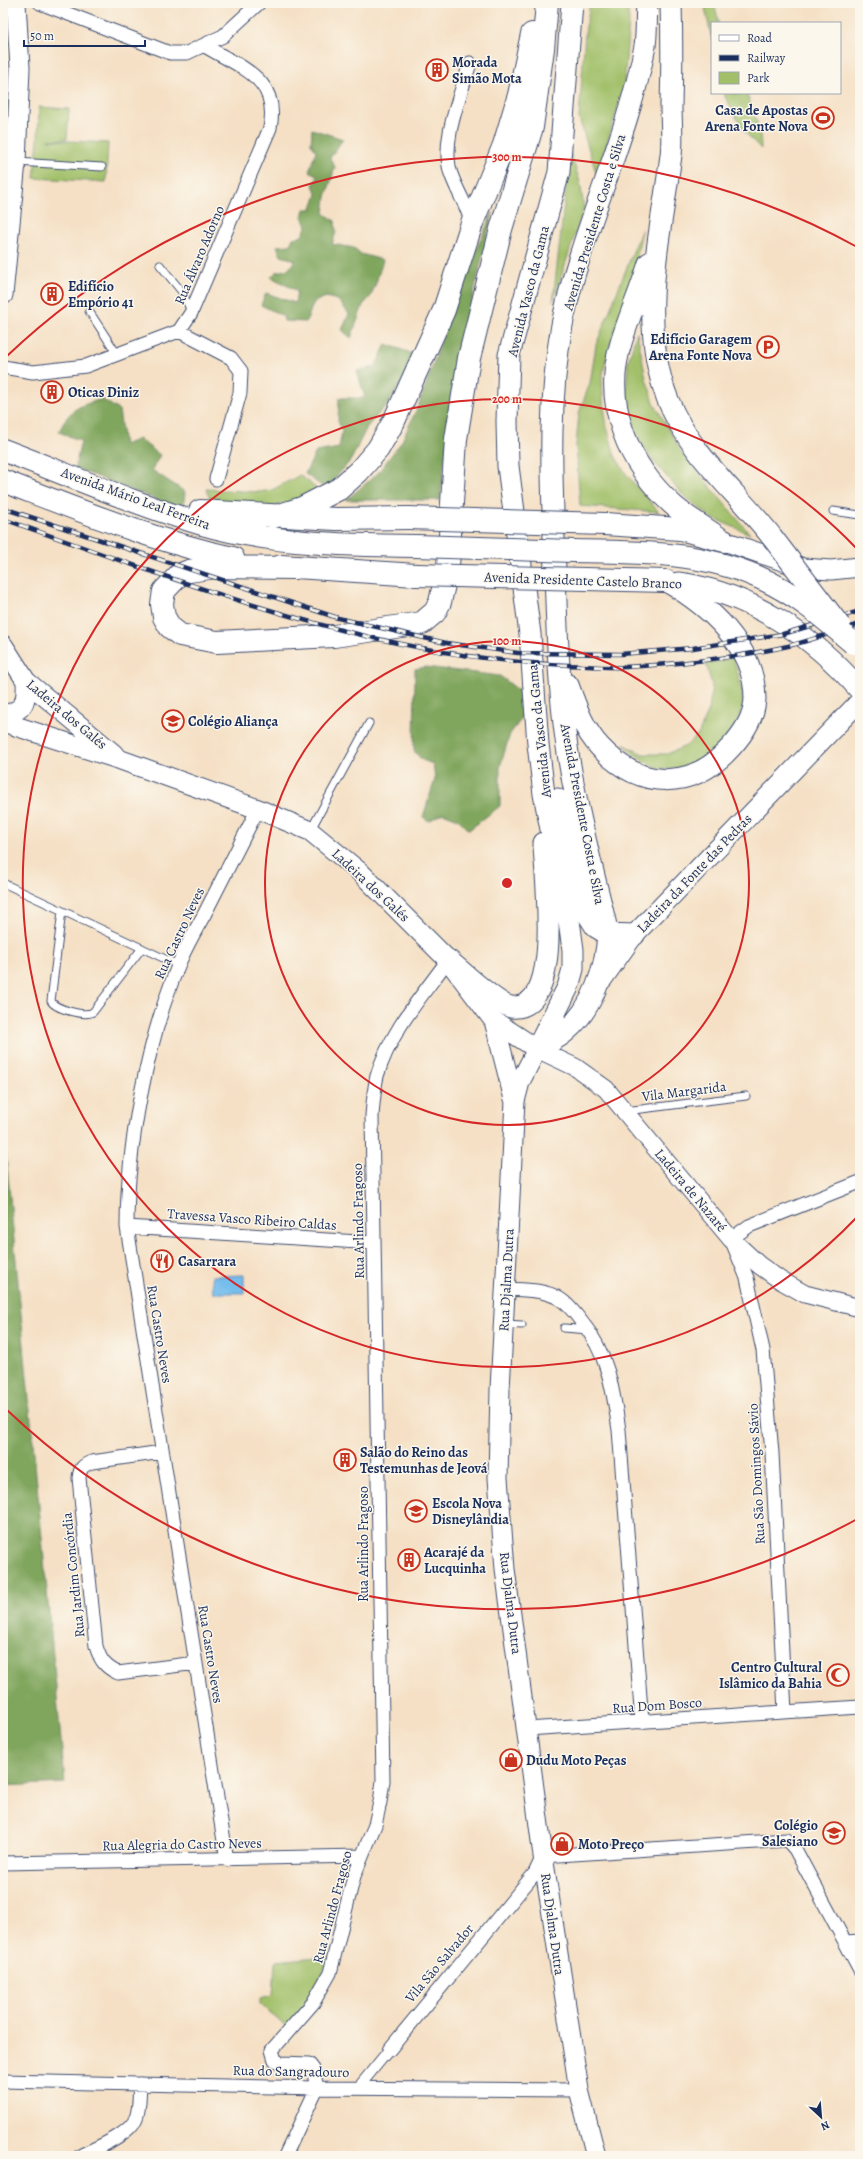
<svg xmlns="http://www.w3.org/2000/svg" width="863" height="2159" viewBox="0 0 863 2159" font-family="Alegreya,serif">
<rect width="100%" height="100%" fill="#fbf7ec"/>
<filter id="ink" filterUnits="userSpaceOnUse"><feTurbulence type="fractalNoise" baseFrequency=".025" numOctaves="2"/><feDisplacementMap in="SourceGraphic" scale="8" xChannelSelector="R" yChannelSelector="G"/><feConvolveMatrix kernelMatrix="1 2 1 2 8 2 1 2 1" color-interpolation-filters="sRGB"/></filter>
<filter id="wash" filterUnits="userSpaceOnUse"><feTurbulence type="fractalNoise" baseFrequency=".012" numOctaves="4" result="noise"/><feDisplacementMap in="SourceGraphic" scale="16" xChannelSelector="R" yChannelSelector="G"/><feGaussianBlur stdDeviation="0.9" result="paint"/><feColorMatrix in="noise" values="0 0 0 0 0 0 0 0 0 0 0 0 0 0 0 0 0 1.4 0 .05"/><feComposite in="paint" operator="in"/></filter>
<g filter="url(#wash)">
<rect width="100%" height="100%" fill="#f5e0c5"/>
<path fill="#a1c069" stroke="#5e7864" d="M590,3H627L629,21L624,87L597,176L579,118L585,33Z
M704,3H714L719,23H712V40Z
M723,93H746C754,112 761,128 761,149L743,130Z
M39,107L69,109L67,139L48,140L108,143L106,182L34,178L38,140Z
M570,152L580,182L584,208L553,301Z
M642,229L633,279L610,344L602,378L603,400L607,427L615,456L627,475L659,512L580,506L576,446L579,413L590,383L596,345Z
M637,332L646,379L655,405L682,453L750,534L710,517L681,493L653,461L637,438L626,395L628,362Z
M300,475L316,488L314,496L220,520L206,489L259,492L272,490Z
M733,658C738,675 746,692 742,709C735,736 696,772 667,769C650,768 635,755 623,744L643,754H667L686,746L698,735L709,710L712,685L706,664Z
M329,1956L317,1989L286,2027L260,2004V1998L273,1995L275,1961Z"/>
<path fill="#80a65d" stroke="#4e6a5e" d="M312,129L343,139L330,158L335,167L326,197L324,213L335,221L336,232L332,244L354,248L361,254L383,260L376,283L371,296L363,305L351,338L342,330L349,314L338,300L326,297L314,302L306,322L284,321L283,316L261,305L266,293L295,303L297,291L271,277L276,272L289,269L295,260L281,256L277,246L290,245L293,238L302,236L307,225L302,217L304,209H311L317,195L313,185L318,176L309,171L316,151L311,144Z
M493,212L455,372L440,500H346L377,474L402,441L419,404L463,279Z
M386,344L419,356L389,402L367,427L351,460L326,489L305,474L316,452L339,448L342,431L338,421L339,398H365L357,371L375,367Z
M102,399L119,410L124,445L139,439L160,455L152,470L185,492L183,510L75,468L81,441L59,432C69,409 78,406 102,399Z
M426,667L500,676L521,692L524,706L522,718L510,734L500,767V806L469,830L458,819L443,813L429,821L423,817L435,779L433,764L422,760L414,751L415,669Z
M3,1144L6,1154L65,1783L3,1786Z"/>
<path fill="#75bded" stroke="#4876a6" d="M244,1275V1293H213L212,1276Z"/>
</g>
<g filter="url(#ink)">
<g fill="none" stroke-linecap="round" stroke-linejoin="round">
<g stroke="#3c4a6d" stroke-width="9">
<path id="service" d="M16,162L102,167
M160,265L182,292L191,311
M89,311L117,354
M833,511L860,515
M310,831L369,723
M3,883L178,965
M62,911L51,1001C55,1009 85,1017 93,1012L142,948
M625,1111L746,1096
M505,1324L522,1325
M564,1328L589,1330"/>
</g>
<g stroke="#3c4a6d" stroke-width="12">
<path id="pedestrian" d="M357,2089L389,2050"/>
</g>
<g stroke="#3c4a6d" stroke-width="15">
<path id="minor" d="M40,3L170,53H187L223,36L259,3
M470,63C461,95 440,142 451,174C457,191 467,206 472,223
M179,331L231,358L241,371L240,393L216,479
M3,367L33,372L86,366L179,331L191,313L270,128C280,78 241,68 205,46
M127,1227L374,1243
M506,1289C523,1290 544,1289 560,1299C568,1304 575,1313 581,1321C608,1353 613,1389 619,1430L642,1722
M162,1452L92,1462C83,1465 80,1468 79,1478L96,1646C100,1660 105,1667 118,1673L196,1663
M785,1712L772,1453L763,1350L747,1278L731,1239L749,1226L860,1182
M527,1729L860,1707
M227,1860L127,1227C127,1145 147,1042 178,966C185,948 195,931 204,915C222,880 240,844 258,809
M3,1863L361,1856
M846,1942L860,1941
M389,2050L535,1873L543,1856L787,1840L795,1849L860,1970
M3,2081L317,2088L579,2090
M80,2156C95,2148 130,2135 136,2118C140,2108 139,2095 140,2084
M285,2156L317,2088L313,2069L309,2064L281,2063L275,2060L272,2050L313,2003L330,1973L354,1876L375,1825L380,1802L383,1781L372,1116C373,1103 374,1089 377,1076C390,1032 421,997 448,960"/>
</g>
<g stroke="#3c4a6d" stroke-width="19">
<path id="tertiary" d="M537,1049L575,1067L606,1089L731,1239L759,1265L780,1280L805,1294L860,1308"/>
</g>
<g stroke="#3c4a6d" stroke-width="21">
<path id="secondary" d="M3,295L16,162L20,68L16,3
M724,541L803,568L831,570L860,567
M3,645L26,681L114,754
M3,715C25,711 27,701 26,681
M3,722L121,760L258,809L310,831L360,872L448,960L494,1021L537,1049L520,1082L515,1101L500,1389L498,1478L505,1569L543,1856L579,2090L596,2156
M602,980L634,935L860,701
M494,1021L514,1099"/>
</g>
<g stroke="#3c4a6d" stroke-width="23">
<path id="primary" d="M671,3C672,37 672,72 671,106C671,122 673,139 671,155C661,234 637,323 668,400C690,455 737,492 772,537
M649,263C641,290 629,316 621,343C602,404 628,465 674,506C688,518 706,528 721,539
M678,583C751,593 813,636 860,690
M568,685C576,707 584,730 600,747C640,790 692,791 731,747C743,734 754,717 755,699C755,645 708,605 666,581
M557,799L572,849L589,916L596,927L608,934L634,935
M448,960C461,971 498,1005 511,1007C566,1013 544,872 544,843
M537,1049C547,1043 558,1039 566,1031C593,1009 606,968 608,934C592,865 572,795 564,724C557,662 556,600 554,538C551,466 549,396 562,325C581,229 627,142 645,46C647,32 646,17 647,3
M537,1049L568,987L573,969V950L569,920L544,794L538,744L530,634L508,466L507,421L509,355L559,172L572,3"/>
</g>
<g stroke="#3c4a6d" stroke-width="24">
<path id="trunk" d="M3,450C69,475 134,504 202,524C271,544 345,545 416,546
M3,481C79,510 154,541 233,558
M200,511L336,519L408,518
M273,517L302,508L339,489L359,471L378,449L394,421L444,310L472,223L504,145L519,95L532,34
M605,524L680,529L724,541
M281,566L416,575
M295,568L216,567L189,571L179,575L164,591L162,604L164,617L170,627L180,635L217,642L334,636L422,623L435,612L440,602L448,567L456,439L469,358L501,229L532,127L543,49L547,3"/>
</g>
<use href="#service" stroke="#fff" stroke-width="7"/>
<use href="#pedestrian" stroke="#fff" stroke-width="10"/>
<use href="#minor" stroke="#fff" stroke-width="13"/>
<use href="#tertiary" stroke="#fff" stroke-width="17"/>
<use href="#secondary" stroke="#fff" stroke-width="19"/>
<use href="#primary" stroke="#fff" stroke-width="21"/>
<use href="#trunk" stroke="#fff" stroke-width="22"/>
<g stroke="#1b2f5e" stroke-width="4.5">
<path id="rail" d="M3,508L338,618L446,643L518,653L621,654L693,648L783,634L860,611
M3,519C184,582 375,659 568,665C587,666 606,668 625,667C679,664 735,658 788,646C812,640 836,631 860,624"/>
</g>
<use href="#rail" stroke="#fbf7ec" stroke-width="3" stroke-dasharray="9" stroke-linecap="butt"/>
<g stroke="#3c4a6d" stroke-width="23" stroke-linecap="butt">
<path id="primary-bridge" d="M772,537L840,626"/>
</g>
<g stroke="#3c4a6d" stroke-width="24" stroke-linecap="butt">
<path id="trunk-bridge" d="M408,518L605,524
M416,546C468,548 521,549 573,551C636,552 700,551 758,577C795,593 823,617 853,643
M416,575L666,581"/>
</g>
<use href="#primary-bridge" stroke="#fff" stroke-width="21"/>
<use href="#trunk-bridge" stroke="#fff" stroke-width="22"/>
</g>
</g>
<g fill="none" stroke="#d62828" stroke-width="2">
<circle cx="507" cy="883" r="242"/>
<path d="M858 1216A484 484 0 1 1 858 550"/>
<path d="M859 1518A726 726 0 0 1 7 1410M7 356A726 726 0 0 1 859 248"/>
</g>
<defs>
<g id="building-ring" transform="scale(1.15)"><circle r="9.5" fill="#fbf7ec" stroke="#c8321e" stroke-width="1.5"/><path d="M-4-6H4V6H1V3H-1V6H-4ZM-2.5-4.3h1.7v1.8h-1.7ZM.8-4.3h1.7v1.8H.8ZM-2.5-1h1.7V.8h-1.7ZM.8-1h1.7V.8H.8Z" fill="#c8321e"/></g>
<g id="stadium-ring" transform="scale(1.15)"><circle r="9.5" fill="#fbf7ec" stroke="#c8321e" stroke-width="1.5"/><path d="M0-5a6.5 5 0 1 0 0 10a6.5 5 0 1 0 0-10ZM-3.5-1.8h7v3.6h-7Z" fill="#c8321e"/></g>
<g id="parking-ring" transform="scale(1.15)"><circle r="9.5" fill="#fbf7ec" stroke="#c8321e" stroke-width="1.5"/><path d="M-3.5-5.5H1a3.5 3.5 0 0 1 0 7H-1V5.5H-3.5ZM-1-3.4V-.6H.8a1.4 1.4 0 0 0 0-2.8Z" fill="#c8321e"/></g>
<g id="school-ring" transform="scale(1.15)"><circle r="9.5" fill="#fbf7ec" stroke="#c8321e" stroke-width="1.5"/><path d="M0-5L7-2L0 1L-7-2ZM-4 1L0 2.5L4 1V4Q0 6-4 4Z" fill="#c8321e"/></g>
<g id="restaurant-ring" transform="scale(1.15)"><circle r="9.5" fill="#fbf7ec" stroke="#c8321e" stroke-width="1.5"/><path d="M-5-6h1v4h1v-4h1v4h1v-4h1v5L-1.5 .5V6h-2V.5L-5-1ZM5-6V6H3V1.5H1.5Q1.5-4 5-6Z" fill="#c8321e"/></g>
<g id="mosque-ring" transform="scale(1.15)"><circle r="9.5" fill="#fbf7ec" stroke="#c8321e" stroke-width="1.5"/><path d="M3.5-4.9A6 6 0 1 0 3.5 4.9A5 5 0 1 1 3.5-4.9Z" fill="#c8321e"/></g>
<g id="shop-ring" transform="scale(1.15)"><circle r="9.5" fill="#fbf7ec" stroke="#c8321e" stroke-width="1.5"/><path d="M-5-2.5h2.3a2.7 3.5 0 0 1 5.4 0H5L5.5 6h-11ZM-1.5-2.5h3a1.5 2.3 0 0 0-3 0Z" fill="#c8321e"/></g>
</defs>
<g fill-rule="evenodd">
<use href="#building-ring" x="437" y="70"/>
<use href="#stadium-ring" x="823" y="118"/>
<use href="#building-ring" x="52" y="294"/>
<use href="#parking-ring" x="768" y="347"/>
<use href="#building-ring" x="52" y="392"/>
<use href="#school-ring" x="173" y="721"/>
<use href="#restaurant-ring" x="162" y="1261"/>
<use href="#building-ring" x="345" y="1460"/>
<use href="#school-ring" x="416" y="1511"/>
<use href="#building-ring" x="409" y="1560"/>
<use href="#mosque-ring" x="838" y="1675"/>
<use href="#shop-ring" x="511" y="1760"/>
<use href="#school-ring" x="834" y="1833"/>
<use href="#shop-ring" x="562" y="1844"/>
</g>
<g text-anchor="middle" stroke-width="3" stroke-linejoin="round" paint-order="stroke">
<g font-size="14" font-weight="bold" fill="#1b2f5e" stroke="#fbf7ec" text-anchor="start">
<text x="452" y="67">Morada<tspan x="452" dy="16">Simão Mota</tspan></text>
<text x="808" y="115" text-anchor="end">Casa de Apostas<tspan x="808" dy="16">Arena Fonte Nova</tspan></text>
<text x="68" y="291">Edifício<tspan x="68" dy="16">Empório 41</tspan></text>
<text x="752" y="344" text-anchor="end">Edifício Garagem<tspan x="752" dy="16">Arena Fonte Nova</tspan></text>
<text x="68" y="397">Oticas Diniz</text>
<text x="188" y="726">Colégio Aliança</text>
<text x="178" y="1266">Casarrara</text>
<text x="360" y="1457">Salão do Reino das<tspan x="360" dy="16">Testemunhas de Jeová</tspan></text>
<text x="432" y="1508">Escola Nova<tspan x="432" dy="16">Disneylândia</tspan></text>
<text x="424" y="1557">Acarajé da<tspan x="424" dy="16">Lucquinha</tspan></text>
<text x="822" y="1672" text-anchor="end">Centro Cultural<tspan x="822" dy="16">Islâmico da Bahia</tspan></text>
<text x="526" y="1765">Dudu Moto Peças</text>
<text x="818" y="1830" text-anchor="end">Colégio<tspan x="818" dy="16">Salesiano</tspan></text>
<text x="578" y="1849">Moto Preço</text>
</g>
<g font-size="14" fill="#1b2f5e" stroke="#fbf7ec">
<text transform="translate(594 222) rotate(-73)" y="5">Avenida Presidente Costa e Silva</text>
<text transform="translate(199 255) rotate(-67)" y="5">Rua Álvaro Adorno</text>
<text transform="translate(528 291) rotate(-76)" y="5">Avenida Vasco da Gama</text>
<text transform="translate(136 498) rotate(20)" y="5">Avenida Mário Leal Ferreira</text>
<text transform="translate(583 580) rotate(2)" y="5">Avenida Presidente Castelo Branco</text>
<text transform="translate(67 714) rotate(40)" y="5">Ladeira dos Galés</text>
<text transform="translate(539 731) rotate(-96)" y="5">Avenida Vasco da Gama</text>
<text transform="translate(583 814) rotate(79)" y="5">Avenida Presidente Costa e Silva</text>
<text transform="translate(694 873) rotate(-46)" y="5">Ladeira da Fonte das Pedras</text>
<text transform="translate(371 885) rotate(43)" y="5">Ladeira dos Galés</text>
<text transform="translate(179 933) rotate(-65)" y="5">Rua Castro Neves</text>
<text transform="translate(684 1091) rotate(-7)" y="5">Vila Margarida</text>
<text transform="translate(691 1190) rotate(50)" y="5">Ladeira de Nazaré</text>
<text transform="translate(252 1219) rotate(4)" y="5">Travessa Vasco Ribeiro Caldas</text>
<text transform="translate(358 1221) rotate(-91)" y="5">Rua Arlindo Fragoso</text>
<text transform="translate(506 1280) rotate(-87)" y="5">Rua Djalma Dutra</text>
<text transform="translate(160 1334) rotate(81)" y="5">Rua Castro Neves</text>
<text transform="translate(756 1474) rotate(-93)" y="5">Rua São Domingos Sávio</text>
<text transform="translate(363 1544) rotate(-90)" y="5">Rua Arlindo Fragoso</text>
<text transform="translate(73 1575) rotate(-96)" y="5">Rua Jardim Concórdia</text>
<text transform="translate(511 1603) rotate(83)" y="5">Rua Djalma Dutra</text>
<text transform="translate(211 1654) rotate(81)" y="5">Rua Castro Neves</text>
<text transform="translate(657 1705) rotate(-4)" y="5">Rua Dom Bosco</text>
<text transform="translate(182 1844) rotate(-1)" y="5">Rua Alegria do Castro Neves</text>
<text transform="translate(332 1907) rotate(-75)" y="5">Rua Arlindo Fragoso</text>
<text transform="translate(553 1924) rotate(82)" y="5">Rua Djalma Dutra</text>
<text transform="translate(439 1963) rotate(-50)" y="5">Vila São Salvador</text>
<text transform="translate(291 2071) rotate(1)" y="5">Rua do Sangradouro</text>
</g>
</g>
<circle cx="507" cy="883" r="6" fill="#d62828" stroke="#fbf7ec" stroke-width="2"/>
<g font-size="12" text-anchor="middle" font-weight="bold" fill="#d62828" stroke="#fbf7ec" stroke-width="3" stroke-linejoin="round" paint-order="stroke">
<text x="507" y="161">300 m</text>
<text x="507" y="403">200 m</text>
<text x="507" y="645">100 m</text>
</g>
<rect width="863" height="2159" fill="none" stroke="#fbf7ec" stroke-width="16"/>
<rect x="711" y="22" width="130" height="72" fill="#fbf7ec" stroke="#a1a7b3"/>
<rect x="719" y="35" width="20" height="6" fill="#ffffff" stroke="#a1a7b3"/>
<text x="747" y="42" font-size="12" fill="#1b2f5e">Road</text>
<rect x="719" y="55" width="20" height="6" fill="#1b2f5e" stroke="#a1a7b3"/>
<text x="747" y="62" font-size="12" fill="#1b2f5e">Railway</text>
<rect x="719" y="72" width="20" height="12" fill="#a1c069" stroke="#a1a7b3"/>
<text x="747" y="82" font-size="12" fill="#1b2f5e">Park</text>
<g transform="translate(821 2117) rotate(154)" stroke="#fbf7ec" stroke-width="3" paint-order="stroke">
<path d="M0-3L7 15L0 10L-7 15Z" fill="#1b2f5e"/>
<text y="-6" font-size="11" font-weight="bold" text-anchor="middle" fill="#1b2f5e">N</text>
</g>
<path d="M24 40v6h121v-6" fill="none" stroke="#1b2f5e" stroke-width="2"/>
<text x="30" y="40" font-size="12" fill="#1b2f5e" stroke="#fbf7ec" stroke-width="3" paint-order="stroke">50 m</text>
</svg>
